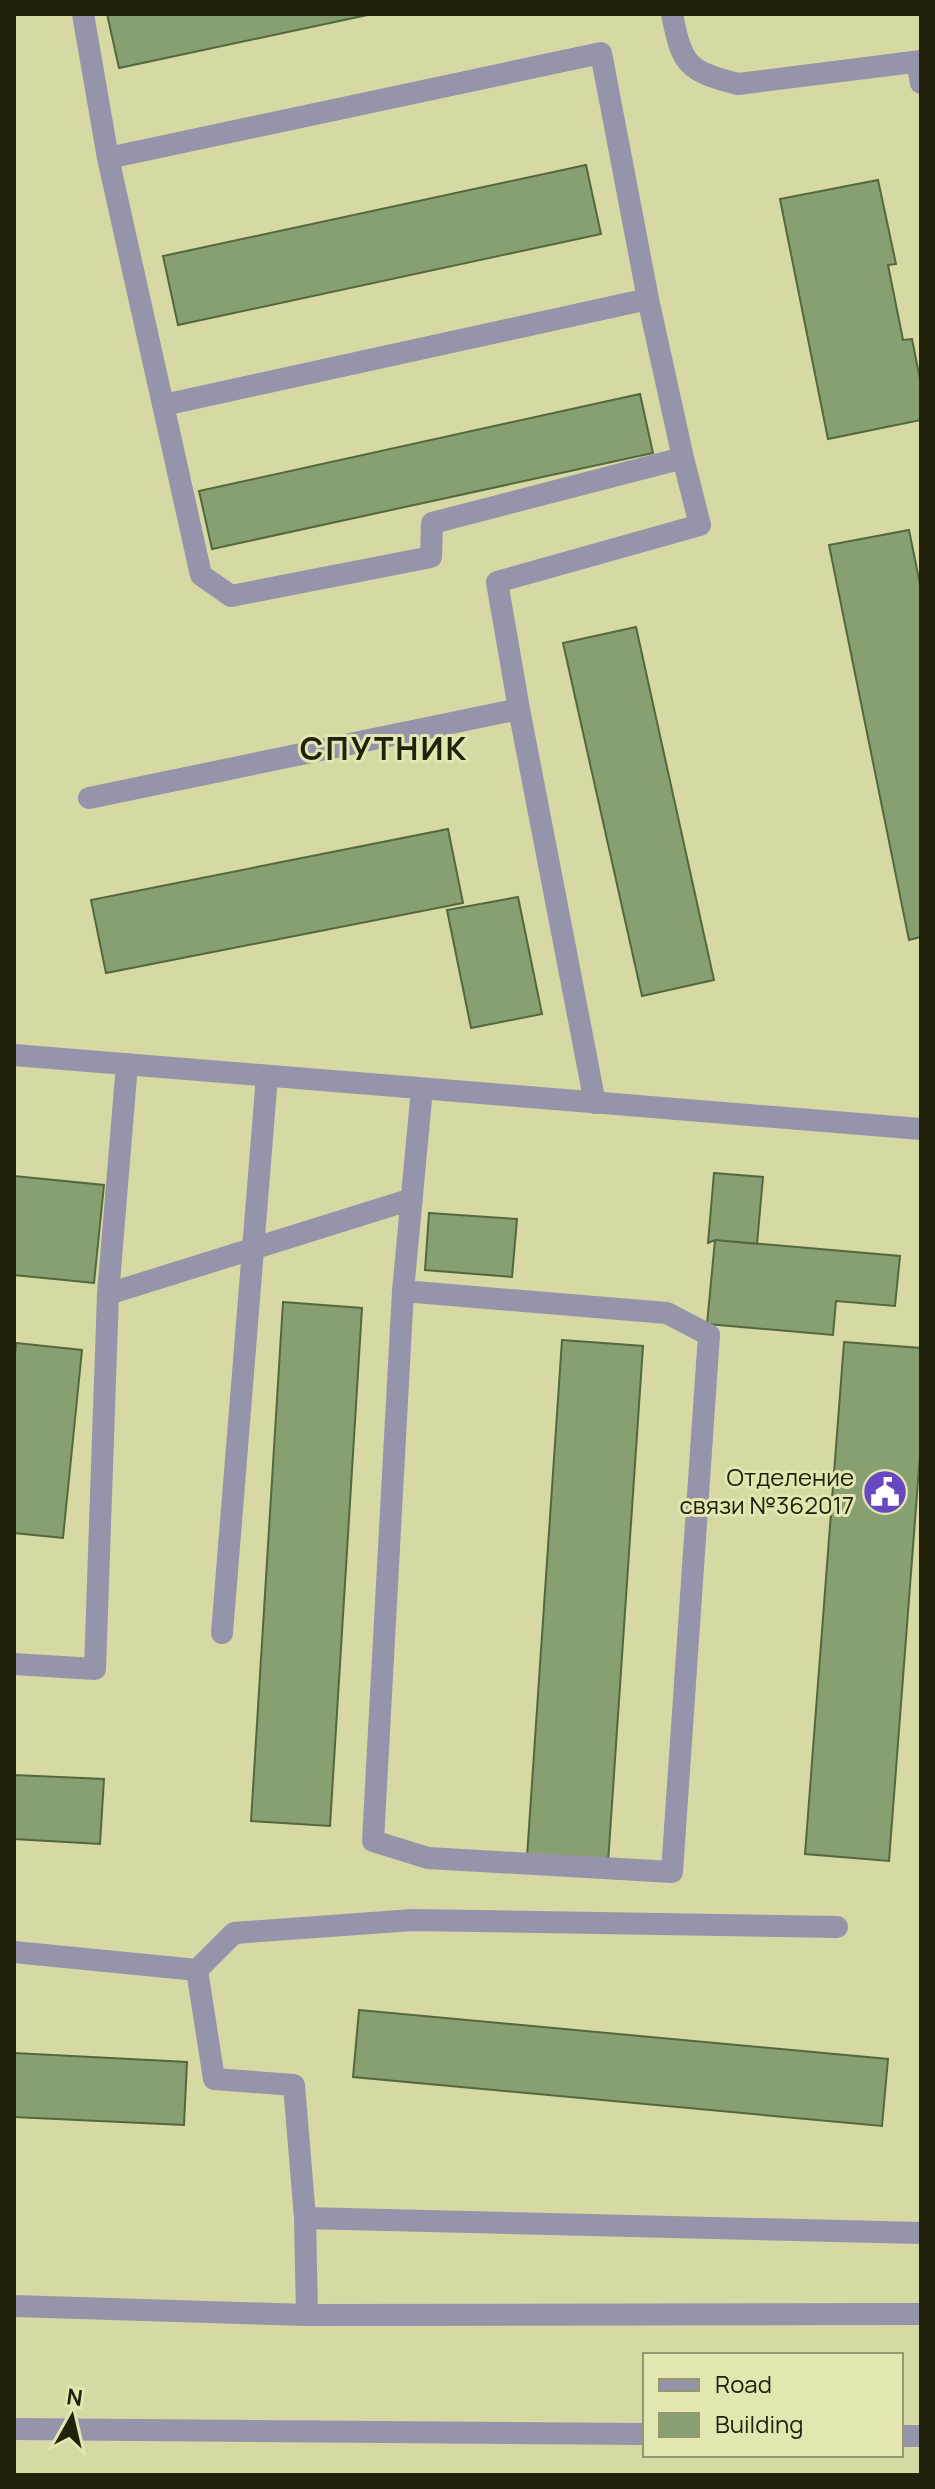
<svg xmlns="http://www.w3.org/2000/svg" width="935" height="2489" viewBox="0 0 935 2489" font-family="Manrope,sans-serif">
<rect width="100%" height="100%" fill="#d6d9a3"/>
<path fill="#889f71" stroke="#53683d" stroke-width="2" d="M107,14H372L119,68Z
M586,165L601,234L178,325L163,256Z
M878,180L896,264L888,265L903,340L912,339L921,384V420L828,439L780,199Z
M640,394L653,453L212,549L199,491Z
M909,530L921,589V937L909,940L829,545Z
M636,627L714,980L642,996L563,643Z
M448,829L463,903L106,973L91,900Z
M518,897L542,1014L471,1028L447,910Z
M714,1173L763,1177L757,1244L715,1240L708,1243Z
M14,1176L104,1185L94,1283L14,1275Z
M429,1213L517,1219L512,1277L425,1270Z
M715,1240L900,1256L895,1306L836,1301L833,1335L707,1324Z
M283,1302L362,1308L330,1826L251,1821Z
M562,1340L643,1346L608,1863L527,1857Z
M844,1342L921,1348V1442L889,1861L805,1854Z
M16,1343L82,1350L63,1538L14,1533V1367Z
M14,1775L104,1779L100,1844L14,1839Z
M359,2010L888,2059L882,2126L353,2077Z
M14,2053L187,2062L184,2125L14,2117Z"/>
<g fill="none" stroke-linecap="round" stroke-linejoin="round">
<path stroke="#9694aa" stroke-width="22" d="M83,14L108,158L201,575L231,596L431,557L432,523L683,458L648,299L601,53L108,158
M917,62L921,83
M164,405L648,299
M89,798L519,709
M595,1103L519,709L497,582L700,525L683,458
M403,1291L667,1313L709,1335L672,1872L428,1858L373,1841L403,1291L422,1089
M108,1294L412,1199
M222,1633L267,1076
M14,1664L95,1669L108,1294L127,1064
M14,1952L197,1970L214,2079L294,2085L305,2218L307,2315L14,2306
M197,1970L234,1933L413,1920L837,1927
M305,2218L921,2233
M307,2315L921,2314
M14,2429L645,2434
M901,2436H921"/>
<path stroke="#9694aa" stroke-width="22" d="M672,14C682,65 687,71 738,84L921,61
M14,1055L921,1129"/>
</g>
<defs>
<g id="civic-disc" transform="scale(2.3)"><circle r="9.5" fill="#6748c1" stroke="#e3e6b0"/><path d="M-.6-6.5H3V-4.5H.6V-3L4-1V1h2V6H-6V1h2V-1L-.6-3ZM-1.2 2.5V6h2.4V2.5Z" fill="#fff"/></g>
</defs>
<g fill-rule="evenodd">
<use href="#civic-disc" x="885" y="1492"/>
</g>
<g text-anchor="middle" stroke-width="6" stroke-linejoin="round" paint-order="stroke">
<g font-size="24" fill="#21210c" stroke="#e3e6b0" text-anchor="end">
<text x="854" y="1486">Отделение<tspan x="854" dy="28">связи №362017</tspan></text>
</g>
<g font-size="32" font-weight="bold" letter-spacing="2" fill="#21210c" stroke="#e3e6b0">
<text x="384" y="760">СПУТНИК</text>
</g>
</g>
<rect width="935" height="2489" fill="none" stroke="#21210c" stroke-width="32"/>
<rect x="643" y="2353" width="260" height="104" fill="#e3e6b0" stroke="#95976e" stroke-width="2"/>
<rect x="659" y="2379" width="40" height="12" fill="#9694aa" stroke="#95976e" stroke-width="2"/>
<text x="715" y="2393" font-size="24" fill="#21210c">Road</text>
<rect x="659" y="2413" width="40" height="24" fill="#889f71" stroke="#95976e" stroke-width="2"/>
<text x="715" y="2433" font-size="24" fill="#21210c">Building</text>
<g transform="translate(72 2417) rotate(8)" stroke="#e3e6b0" stroke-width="6" paint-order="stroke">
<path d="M0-6L14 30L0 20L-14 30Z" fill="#21210c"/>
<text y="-12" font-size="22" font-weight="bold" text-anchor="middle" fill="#21210c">N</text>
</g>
</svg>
